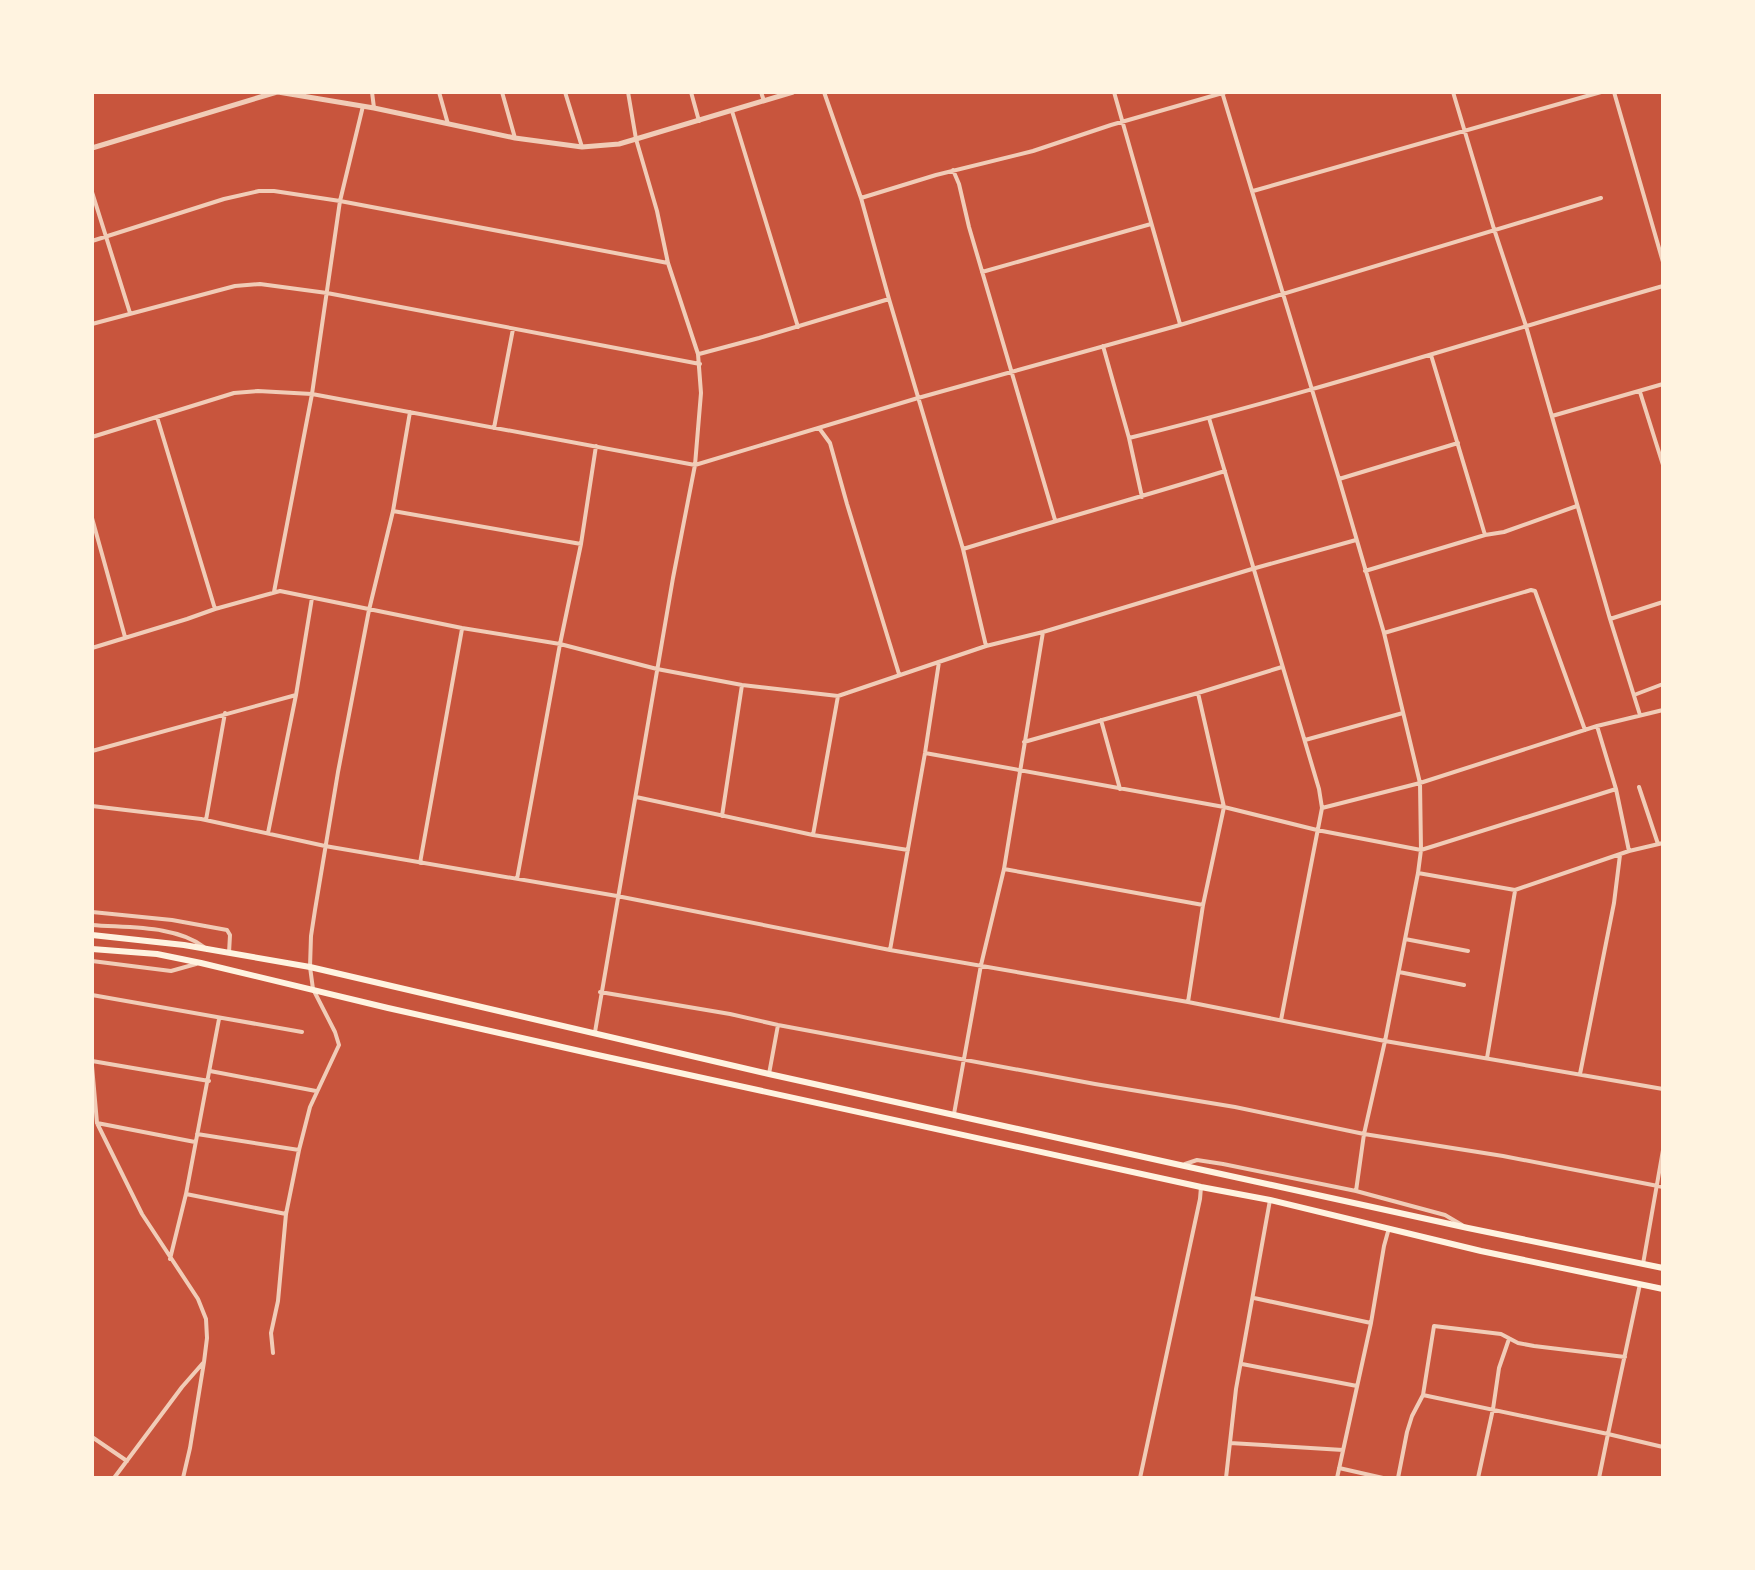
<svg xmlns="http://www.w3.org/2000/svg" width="1755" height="1570" viewBox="0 0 1755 1570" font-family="Signika,sans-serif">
<rect width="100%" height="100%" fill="#c8553d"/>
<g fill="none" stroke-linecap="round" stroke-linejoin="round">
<path stroke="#f1ccb7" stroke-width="4" d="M372,92L374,108
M439,92L448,124
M502,92L515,138
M565,92L582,147
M691,92L699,121
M761,92L764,101
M824,92L861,198L889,299L963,549L986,646
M1114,92L1180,324
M1222,92L1339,479L1384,633L1420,783L1421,850L1418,873L1385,1041L1364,1134L1356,1191
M1453,92L1494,229L1526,326L1610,619L1640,715
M1614,92L1663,262
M732,111L798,327
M953,170L959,184L969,227L1055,520
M1253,191L1601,92
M92,192L130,313
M861,198L936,175L1033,151L1111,125L1226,92
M92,241L224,199L259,191H274L340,201L668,263
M982,272L1151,224
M92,324L235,286L260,284L327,293L700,364
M1103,346L1129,438L1142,497
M699,354L759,338L889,299
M1431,355L1485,535
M1640,392L1663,465
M1552,416L1663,384
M157,417L215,609
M1209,418L1319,789L1322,808L1281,1020
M494,428L513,329
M819,428L830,443L847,504L899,674
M92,437L234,393L258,391L312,394L695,465L918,398L1180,325L1601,198
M1129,438C1309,394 1485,337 1663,286
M1339,479L1458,443
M393,511L581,544
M92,518L125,637
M963,549C1050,522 1138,498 1225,471
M1365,571L1485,535L1504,532L1577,506
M274,592L312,394L340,201L363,106
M1610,619L1663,602
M1384,633L1531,590L1535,591L1585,730
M92,648L187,619L215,609L280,591L462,628L560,644L657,669L742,685L838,696L986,646L1043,632L1252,569L1356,540
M1634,695L1663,684
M1101,720L1120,789
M1597,726L1616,789L1629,851
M1305,740L1403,713
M1024,742L1198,693L1282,667
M92,751L296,695
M925,753L1224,807L1317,830L1421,850L1616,789
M1639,787L1658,844
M636,797L813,835L908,850
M92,806L201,819L325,846L617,896L890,950L1188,1002L1385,1041L1663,1089
M1322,808L1420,783L1597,726L1663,710
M722,816L742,685
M206,820L225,713
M268,833L296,695L312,598
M813,835L838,696
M420,863L462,629
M1004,869L1203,905
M1418,873L1515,890L1629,851L1663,843
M517,879L560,644L581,544L596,446
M92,912L172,920L227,930L230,935L229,953
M92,925C127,928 176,925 204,947
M1405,939L1468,951
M890,950L925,753L939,662
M92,961L171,971L196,964
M1399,972L1464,985
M600,992L730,1014L778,1025L1095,1084L1235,1107L1364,1134L1503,1156L1663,1187
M92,995L302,1032
M1188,1002L1203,905L1224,807L1198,693
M595,1032L673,578L695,465L701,393L698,354L668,263L657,211L636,139L628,92
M1487,1058L1515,891
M92,1061L209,1081
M92,1066L97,1123L142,1214L198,1299L206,1319L207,1338L204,1362L190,1448L183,1478
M210,1071L316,1091
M769,1074L778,1025
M1580,1074L1614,903L1620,855
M954,1114L981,965L1004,869L1043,632
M97,1123L195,1142
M197,1134L299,1150
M1185,1164L1197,1160L1223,1164L1356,1191L1445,1215L1462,1225
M186,1194L286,1214
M170,1259L186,1194L219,1019
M1643,1264L1663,1150
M1640,1284L1608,1434L1663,1447
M1254,1298L1371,1323
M273,1353L271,1333L278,1301L286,1214L299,1150L310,1107L339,1045L335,1032L313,989L310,967L311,936L315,910L338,772L369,610L393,511L410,412
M1242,1364L1357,1386
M1423,1395L1608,1434L1599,1478
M92,1437L127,1461
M1230,1443L1343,1450
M1339,1468L1383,1478
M114,1478L182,1387L203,1363
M1140,1478L1200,1199L1201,1187
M1226,1478L1236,1389L1270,1200
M1337,1478L1371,1323L1384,1246L1389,1228
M1398,1478L1407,1432L1412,1416L1423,1395L1434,1326L1501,1334L1518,1343L1534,1346L1625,1357
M1478,1478L1493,1409L1499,1368L1509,1339"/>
<path stroke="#f1ccb7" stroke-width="5" d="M278,92L374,108L515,138L582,147L619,144L636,139L793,92
M92,148L277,92"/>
<path stroke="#fff3e0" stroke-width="6" d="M92,935L184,945L310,967L769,1074L1180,1165L1468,1228L1663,1268
M92,949L157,954L201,963L388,1008L593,1054L1201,1187L1270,1200L1481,1251L1663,1289"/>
</g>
<rect width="1755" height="1570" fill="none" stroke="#fff3e0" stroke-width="188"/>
</svg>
